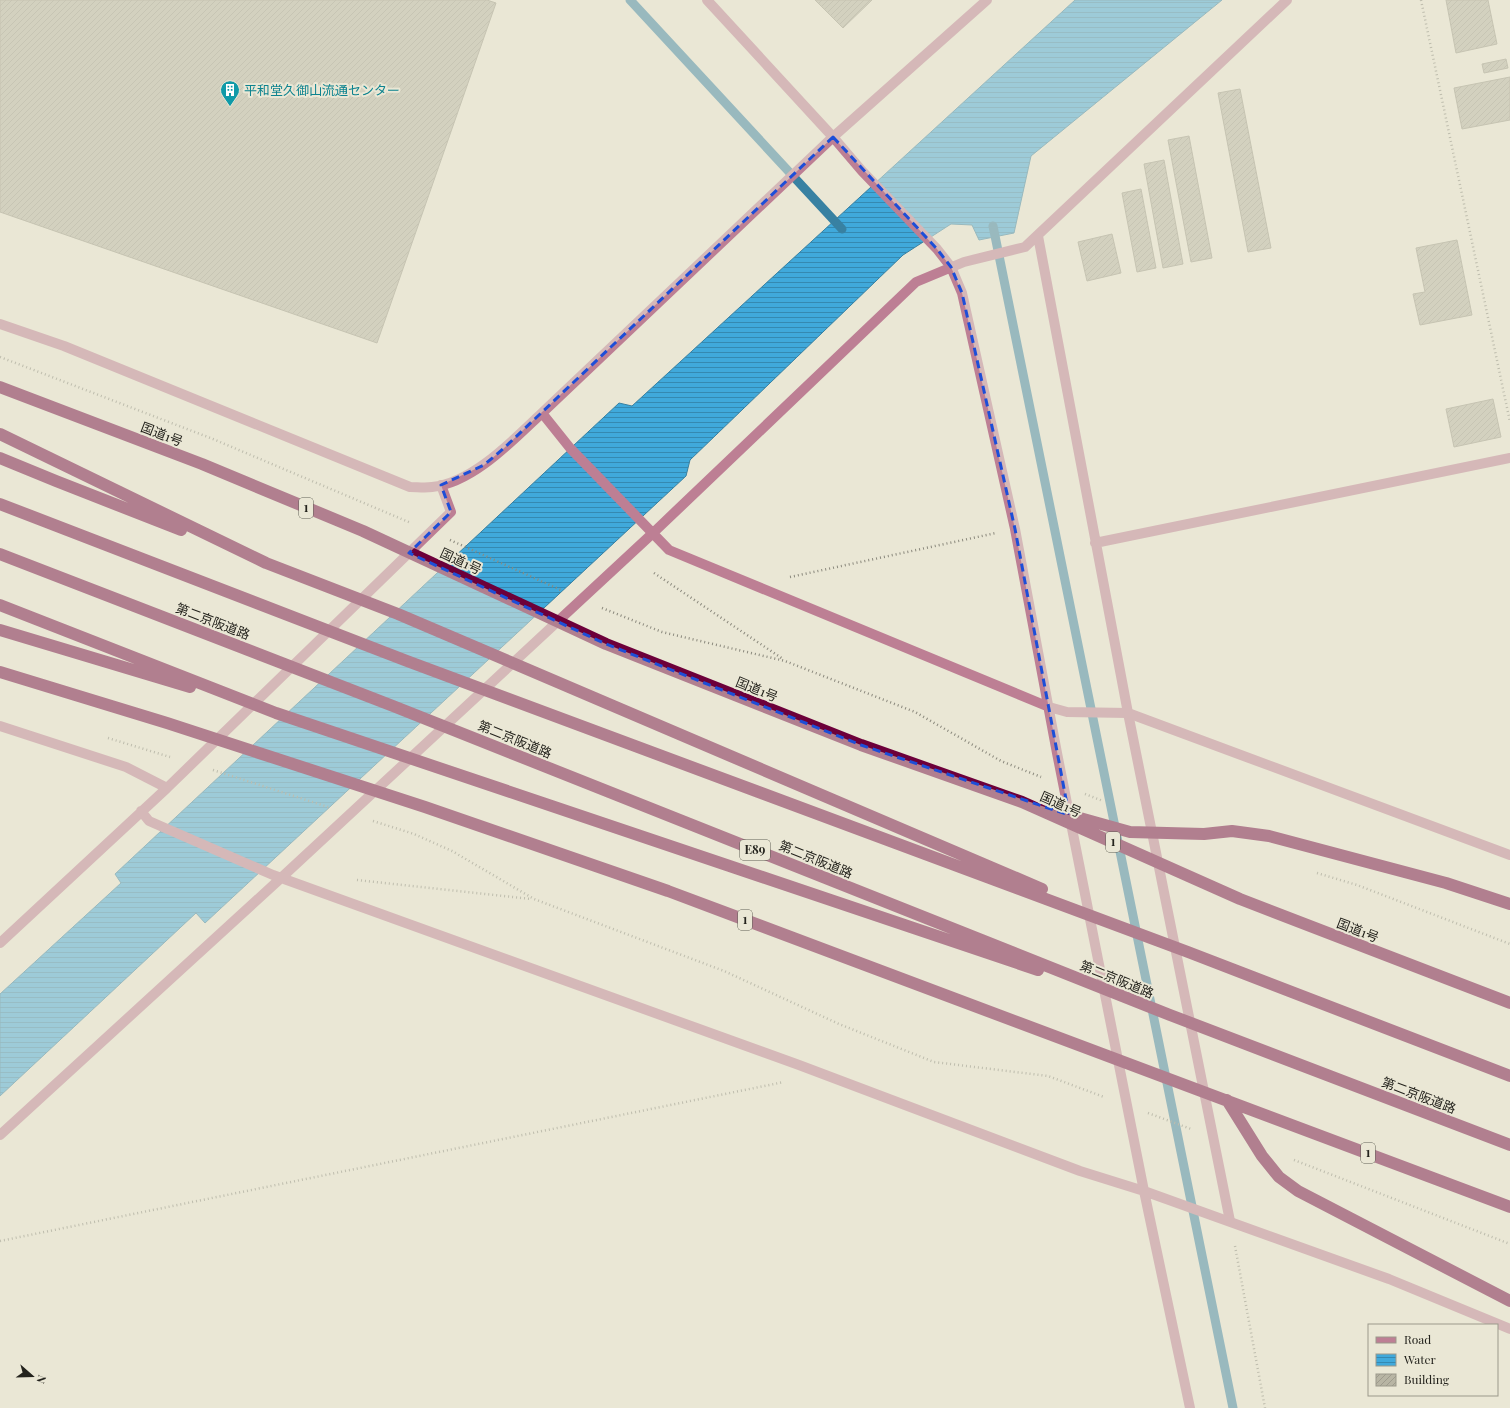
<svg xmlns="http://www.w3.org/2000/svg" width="1510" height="1408" viewBox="0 0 1510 1408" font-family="'Playfair Display','Noto Sans JP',serif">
<defs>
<pattern id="water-rules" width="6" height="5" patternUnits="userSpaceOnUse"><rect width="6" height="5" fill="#40a9db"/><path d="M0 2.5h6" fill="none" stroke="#3589b1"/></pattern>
<pattern id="building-hatch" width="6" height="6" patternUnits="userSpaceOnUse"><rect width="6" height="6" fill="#b8b5a4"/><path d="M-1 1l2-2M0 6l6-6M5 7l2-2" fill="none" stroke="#9e9b8d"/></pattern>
</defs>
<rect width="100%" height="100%" fill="#eae7d5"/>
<path fill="url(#water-rules)" stroke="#3881a2" d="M1075,0H1222L1031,156L1014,233L979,240L972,225L951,224L903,255L690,460L686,476L205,923L196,913L0,1096V994L121,883L115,874L619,403L632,406Z"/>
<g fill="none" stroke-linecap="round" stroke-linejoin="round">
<path stroke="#3881a2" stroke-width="9" d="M630,0L842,229
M993,226L1233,1408"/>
</g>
<path fill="url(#building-hatch)" stroke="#9c9988" d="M0,0H487L496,3L377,343L0,212Z
M815,0H872L843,28Z
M1446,0H1488L1497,44L1456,53Z
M1506,59L1508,68L1484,73L1482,64Z
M1510,77V120L1462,129L1454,88Z
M1240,89L1271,248L1248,252L1218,93Z
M1189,136L1212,258L1191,262L1168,140Z
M1164,160L1183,264L1163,268L1144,164Z
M1141,189L1156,268L1137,272L1122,193Z
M1112,234L1121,273L1087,281L1078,242Z
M1457,240L1472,315L1420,325L1413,294L1425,292L1416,248Z
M1493,399L1501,437L1454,447L1446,409Z"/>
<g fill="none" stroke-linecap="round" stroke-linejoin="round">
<path stroke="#8b897d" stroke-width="2.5" stroke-dasharray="1 3" stroke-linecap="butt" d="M1421,0L1510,422
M0,357L213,439L411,523
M450,540L563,591
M654,573L783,659
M790,577L996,533
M602,608L662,632L785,661L915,712L1001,761L1041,777
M108,738L170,757
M213,770L328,807
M1085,794L1103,801
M373,821L414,834L452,851L534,899L724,971L839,1024L934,1062L1048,1076L1104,1097
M1317,873L1357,885L1510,944
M357,880L531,899
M1148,1113L1191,1129
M1294,1160L1510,1244
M0,1241L784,1082
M1235,1246L1265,1408"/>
<path stroke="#bd7f94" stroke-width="10" d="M1128,713L1230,1221
M281,878L653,533"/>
<path stroke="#bd7f94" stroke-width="10" d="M707,0L833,137L862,171L937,249L951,267L962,293L1015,529L1057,753L1144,1191L1190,1408
M1038,236L1128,713
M0,324L64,346L410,487C417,487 425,488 432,487C473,483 513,440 542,413L833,137L987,0
M542,413L570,448L669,550L1049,707L1067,712L1128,713L1510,855
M653,533L916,282L964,262L1025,247L1287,0
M1095,543L1510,458
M0,726L126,767L167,788
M141,811L149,821L273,875L799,1065L1080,1171L1144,1191L1389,1279L1510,1329
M0,943L167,788L451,512L441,485
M0,1135L281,878"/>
<path stroke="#6d003a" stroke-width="12" d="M0,387L202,464L363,531L606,644L861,745L1022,802L1240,899L1510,1003
M0,434L266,563L398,614L1042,889
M0,458L56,481L181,530
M0,504L407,661L1188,952L1510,1076
M0,554L393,706L1170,1015L1510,1145
M0,605L276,713L1038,970
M0,630L190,687
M0,672L167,723L425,807L668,891L1510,1207
M1062,813L1130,832L1204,834L1232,831L1269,836L1446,883L1510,904
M1227,1100L1262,1156L1279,1177L1298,1191L1510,1301"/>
</g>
<path d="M0 0H1510V1408H0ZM833,137L937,249L951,267L962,293L1015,529L1069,815L861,745L606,644L409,553L451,512L441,485L484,465L503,449Z" fill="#eae7d5" fill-opacity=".55" fill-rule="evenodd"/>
<path fill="none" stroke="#1d4ed8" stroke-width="3" stroke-dasharray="8 5" stroke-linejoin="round" d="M833,137L937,249L951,267L962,293L1015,529L1069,815L861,745L606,644L409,553L451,512L441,485L484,465L503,449Z"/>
<defs>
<g id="building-pin" transform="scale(1)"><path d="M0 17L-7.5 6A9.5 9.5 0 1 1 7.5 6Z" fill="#0f9aa8" stroke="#eae7d5"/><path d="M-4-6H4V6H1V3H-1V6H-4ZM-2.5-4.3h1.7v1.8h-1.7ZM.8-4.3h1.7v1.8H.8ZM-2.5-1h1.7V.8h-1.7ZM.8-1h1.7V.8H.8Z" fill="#fff"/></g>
</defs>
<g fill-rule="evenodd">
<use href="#building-pin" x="230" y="90"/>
</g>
<g text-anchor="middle" stroke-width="4" stroke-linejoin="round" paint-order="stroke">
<g fill="#eae7d5" stroke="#5f5e54" stroke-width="1">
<rect x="299" y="498" width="14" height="20" rx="3"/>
<rect x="1106" y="832" width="14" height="20" rx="3"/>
<rect x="740" y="840" width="30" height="20" rx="3"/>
<rect x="738" y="910" width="14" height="20" rx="3"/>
<rect x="1361" y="1143" width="14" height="20" rx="3"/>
</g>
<g font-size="12" font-weight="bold" fill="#24231d">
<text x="306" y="512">1</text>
<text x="1113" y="846">1</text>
<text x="755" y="854">E89</text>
<text x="745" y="924">1</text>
<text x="1368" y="1157">1</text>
</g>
<g font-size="13" fill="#0d838f" stroke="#eae7d5" text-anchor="start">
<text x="244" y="95">平和堂久御山流通センター</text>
</g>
<g font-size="13" fill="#24231d" stroke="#eae7d5">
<text transform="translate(162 434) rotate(21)" y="5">国道1号</text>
<text transform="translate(461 561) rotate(25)" y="5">国道1号</text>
<text transform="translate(213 621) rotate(21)" y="5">第二京阪道路</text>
<text transform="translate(757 689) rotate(22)" y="5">国道1号</text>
<text transform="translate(515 739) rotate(22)" y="5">第二京阪道路</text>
<text transform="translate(1061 804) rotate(24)" y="5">国道1号</text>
<text transform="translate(816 859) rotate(22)" y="5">第二京阪道路</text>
<text transform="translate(1358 930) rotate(21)" y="5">国道1号</text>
<text transform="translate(1117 979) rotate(22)" y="5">第二京阪道路</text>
<text transform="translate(1419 1095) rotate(21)" y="5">第二京阪道路</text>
</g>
</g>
<rect x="1368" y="1324" width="130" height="72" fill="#eae7d5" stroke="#9b998b"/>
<rect x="1376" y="1337" width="20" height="6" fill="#bd7f94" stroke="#9b998b"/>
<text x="1404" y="1344" font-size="12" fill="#24231d">Road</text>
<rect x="1376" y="1354" width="20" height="12" fill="url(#water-rules)" stroke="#9b998b"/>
<text x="1404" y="1364" font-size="12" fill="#24231d">Water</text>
<rect x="1376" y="1374" width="20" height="12" fill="url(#building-hatch)" stroke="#9b998b"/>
<text x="1404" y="1384" font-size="12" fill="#24231d">Building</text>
<g transform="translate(32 1376) rotate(110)" stroke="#eae7d5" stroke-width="3" paint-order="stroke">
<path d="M0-3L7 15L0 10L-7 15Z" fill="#24231d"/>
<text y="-6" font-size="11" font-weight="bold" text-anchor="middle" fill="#24231d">N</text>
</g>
</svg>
